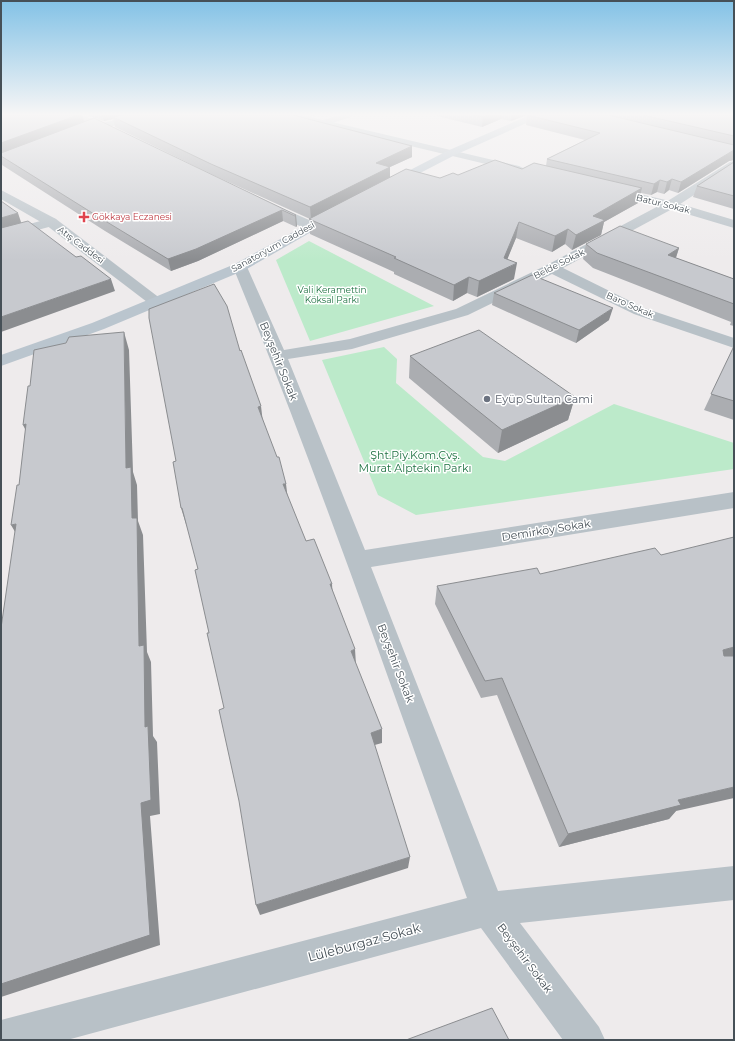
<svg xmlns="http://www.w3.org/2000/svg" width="735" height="1041" viewBox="0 0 735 1041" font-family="Montserrat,sans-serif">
<rect width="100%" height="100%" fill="#eeebec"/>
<path fill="#bceaca" d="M309,241L434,306L310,341L276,260Z
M384,347L397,359L396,383L483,457L505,461L614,404L734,443V469L416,515L378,495L322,360Z"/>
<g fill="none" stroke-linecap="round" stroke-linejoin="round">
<path fill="#b8c1c7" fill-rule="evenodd" d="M134,115H146L145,117L102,129L98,126L99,124Z"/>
<path fill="#b8c1c7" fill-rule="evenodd" d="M340,115H353L351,117L323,126L318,123L320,121Z
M734,161V169L674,208L563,268L644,308L734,338V348L634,314L552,274L468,315L352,349L288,359L365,550L734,492V508L371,567L498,891L734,866V900L520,923L599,1027L605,1040H563L481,928L67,1040H1V1020L467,898C391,687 318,474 233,267L235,264L240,263L245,264L247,267L284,350L350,339L456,309L547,265L666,202L730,162Z
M51,218L56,219L57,222L56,225L1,240V232Z"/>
<path fill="#b8c1c7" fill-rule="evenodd" d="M71,115H82L120,131L121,133L120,135H112L72,117Z
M288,115H302L519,166L525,169L519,172L289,117Z
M610,187L674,202L734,220V228L667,208L606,194L604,191L606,188Z
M1,190L56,219L161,299L164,302L161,305L156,307L151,305L46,225L1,199Z
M270,203L316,223L317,226L316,229H306L266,210L264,207L266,204Z"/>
<path fill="#bac5ce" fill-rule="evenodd" d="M530,115H542L540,117L455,155L393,187H385L383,185L385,183L447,151Z
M335,209L339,210L341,213L339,216L245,270L104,329L1,366V355L92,323L235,264Z"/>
</g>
<path fill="#abadb1" d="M1,115H82L84,122L296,215L297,226L296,227L283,221L198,261L171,271L105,231L2,165L1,162Z
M86,115H299V116L412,157L390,167V177L440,178L458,175L522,169L546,166L547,159L585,140L526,125L527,115H734V160L729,161L678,193L669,190L664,194L657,192L651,195L641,193L638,203L604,222L601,235L572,250L565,244L552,252L516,238L507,259L514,279L477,297L467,293L453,301L394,274V272L310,234V219L213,175L115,127L113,119L104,121Z
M306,115H318L314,116Z
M433,115H527L511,121L501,119L482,127Z
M734,162V209L693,197L697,186Z
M586,244L679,248L676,258L734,279V326L730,325L731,322L593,268L583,259Z
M494,293L609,320L576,343L492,305Z
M734,346V420L704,410Z
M410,356L575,397L568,420L498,453L409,378Z
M437,586L676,811L669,819L559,847L497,695L481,698L435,604Z"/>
<path fill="#8b8d90" d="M78,115H82L85,123L1,155V143Z
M102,115H130L113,117V119L104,121Z
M489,115H501V119L482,127L483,117Z
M512,115H527L511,121Z
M412,146V157L390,167V179L311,219L310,207L376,163Z
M733,150H734V160L729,161L678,193L681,182Z
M672,179L669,190L664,194L667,182Z
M660,180L657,192L651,195L654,184Z
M642,188L638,203L604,222L601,235L572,250L576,235L593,216Z
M282,210L283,221L198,261L171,271L168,259Z
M18,213L22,225L1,231V218Z
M296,215L297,226L296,227L295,216Z
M519,222L516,238L503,270L517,263L514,279L477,297L479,281L504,258Z
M568,229L565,244L552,252L555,236Z
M679,248L674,263L668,255Z
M469,277L467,293L453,301L454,285Z
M111,279L115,291L1,332V317Z
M613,308L609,320L576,343L579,330Z
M124,332L129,350L133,472L137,485L138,521L143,535L147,652L151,662L153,736L157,742L160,814L150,816L160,945L1,997V984L141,803L145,727L139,646L132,518L126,468Z
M575,397L568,420L498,453L502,430Z
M261,406L263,423L258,407Z
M26,424L32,443L23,425Z
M283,484H286L288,500Z
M181,508H182L187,524H186Z
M16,524L21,542L11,525Z
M330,584H332L333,600Z
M734,647V660L711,667L723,650Z
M355,649L356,665L351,651Z
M382,729V743L371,746V733Z
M734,787V798L676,811L669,819L559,847L568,834L678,800Z
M410,857L408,868L260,915L256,905Z"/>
<path fill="#c7c9ce" stroke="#8b8d90" d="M1,115H78L1,143Z
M121,115H293L412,146L376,163L390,167L310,207L211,164L113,117Z
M473,115H489L483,117Z
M527,115H608L734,145V150L681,182L672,179L667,182L660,180L654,184L547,159L600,133Z
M643,115H734V136Z
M94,118L296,215L295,216L282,210L196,249L168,259L102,219L1,156V153Z
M495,160L522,169L534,163L642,188L593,216L605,220L576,235L568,229L555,236L519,222L504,258L517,263L479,281L469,277L454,285L394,258L396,257L309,219L406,169L440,178L453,173L458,175Z
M734,162V196L697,186Z
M1,201L18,213L1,218Z
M28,221L76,257L81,256L111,279L1,317V228Z
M620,226L679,248L668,255L734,279V304L597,253L586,244Z
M532,275L613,308L579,330L494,293Z
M214,284L227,306L240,351L241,350L261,406L258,407L277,457H279L286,484H283L306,541L314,539L332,584H330L355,649L351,651L382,729L371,733L410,857L256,905L239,801L219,710L224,708L207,633H209L195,570L198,569L182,508H181L173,462L176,461L149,318V309Z
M479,330L575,397L502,430L410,356Z
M124,332L126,468L131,467L132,518H137L139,646L144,645L145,727L148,726L151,800L141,803L150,935L1,984V628L16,524L11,525L17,485H19L26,424L23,425L28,386H30L34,350L66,343L69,337Z
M734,346V401L711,394Z
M734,537V647L723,650L724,656H734V787L678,800L681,805L568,834L502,678L485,681L437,586L537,568L540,574L655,548L661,555Z
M492,1008L509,1040H406Z"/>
<linearGradient id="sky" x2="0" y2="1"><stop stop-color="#83c2e6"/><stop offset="0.44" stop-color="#f7f6f6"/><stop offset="1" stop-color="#f7f6f6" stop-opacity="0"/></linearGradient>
<rect width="735" height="260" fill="url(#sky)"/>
<path fill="#e0444e" stroke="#fff" stroke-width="1.5" d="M82 211h4v4h4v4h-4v4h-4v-4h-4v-4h4z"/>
<circle fill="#6b7280" stroke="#fff" stroke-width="1.5" cx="487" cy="399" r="4"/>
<g text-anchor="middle" stroke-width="3" stroke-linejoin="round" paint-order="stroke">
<g font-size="9" fill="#465057" stroke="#fff">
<text transform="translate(663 204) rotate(14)" y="3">Batur Sokak</text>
<text transform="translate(81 245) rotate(37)" y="3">Atış Caddesi</text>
<text transform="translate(273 247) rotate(-29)" y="3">Sanatoryum Caddesi</text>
<text transform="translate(559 264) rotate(-27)" y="3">Belde Sokak</text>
<text transform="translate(630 305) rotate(24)" y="3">Baro Sokak</text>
</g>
<g font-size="9" fill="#be3a42" stroke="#fff" text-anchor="start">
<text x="92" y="220">Gökkaya Eczanesi</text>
</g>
<g font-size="9" fill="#1d7141" stroke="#fff">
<text x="332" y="293">Vali Keramettin<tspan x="332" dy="10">Köksal Parkı</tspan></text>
</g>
<g font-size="11" fill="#465057" stroke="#fff">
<text transform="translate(279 361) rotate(68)" y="4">Beyşehir Sokak</text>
<text transform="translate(546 530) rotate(-9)" y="4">Demirköy Sokak</text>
<text transform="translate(396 663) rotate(69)" y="4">Beyşehir Sokak</text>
<text transform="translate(525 958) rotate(53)" y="4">Beyşehir Sokak</text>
</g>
<g font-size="11" fill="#5b616d" stroke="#fff" text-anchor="start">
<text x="495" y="403">Eyüp Sultan Cami</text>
</g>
<g font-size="11" fill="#1d7141" stroke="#fff">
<text x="415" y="459">Şht.Piy.Kom.Çvş.<tspan x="415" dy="13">Murat Alptekin Parkı</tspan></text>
</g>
<g font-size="13" fill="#465057" stroke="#fff">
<text transform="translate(364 942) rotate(-15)" y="5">Lüleburgaz Sokak</text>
</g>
</g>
<rect width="735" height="1041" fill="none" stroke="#465057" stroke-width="4"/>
</svg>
